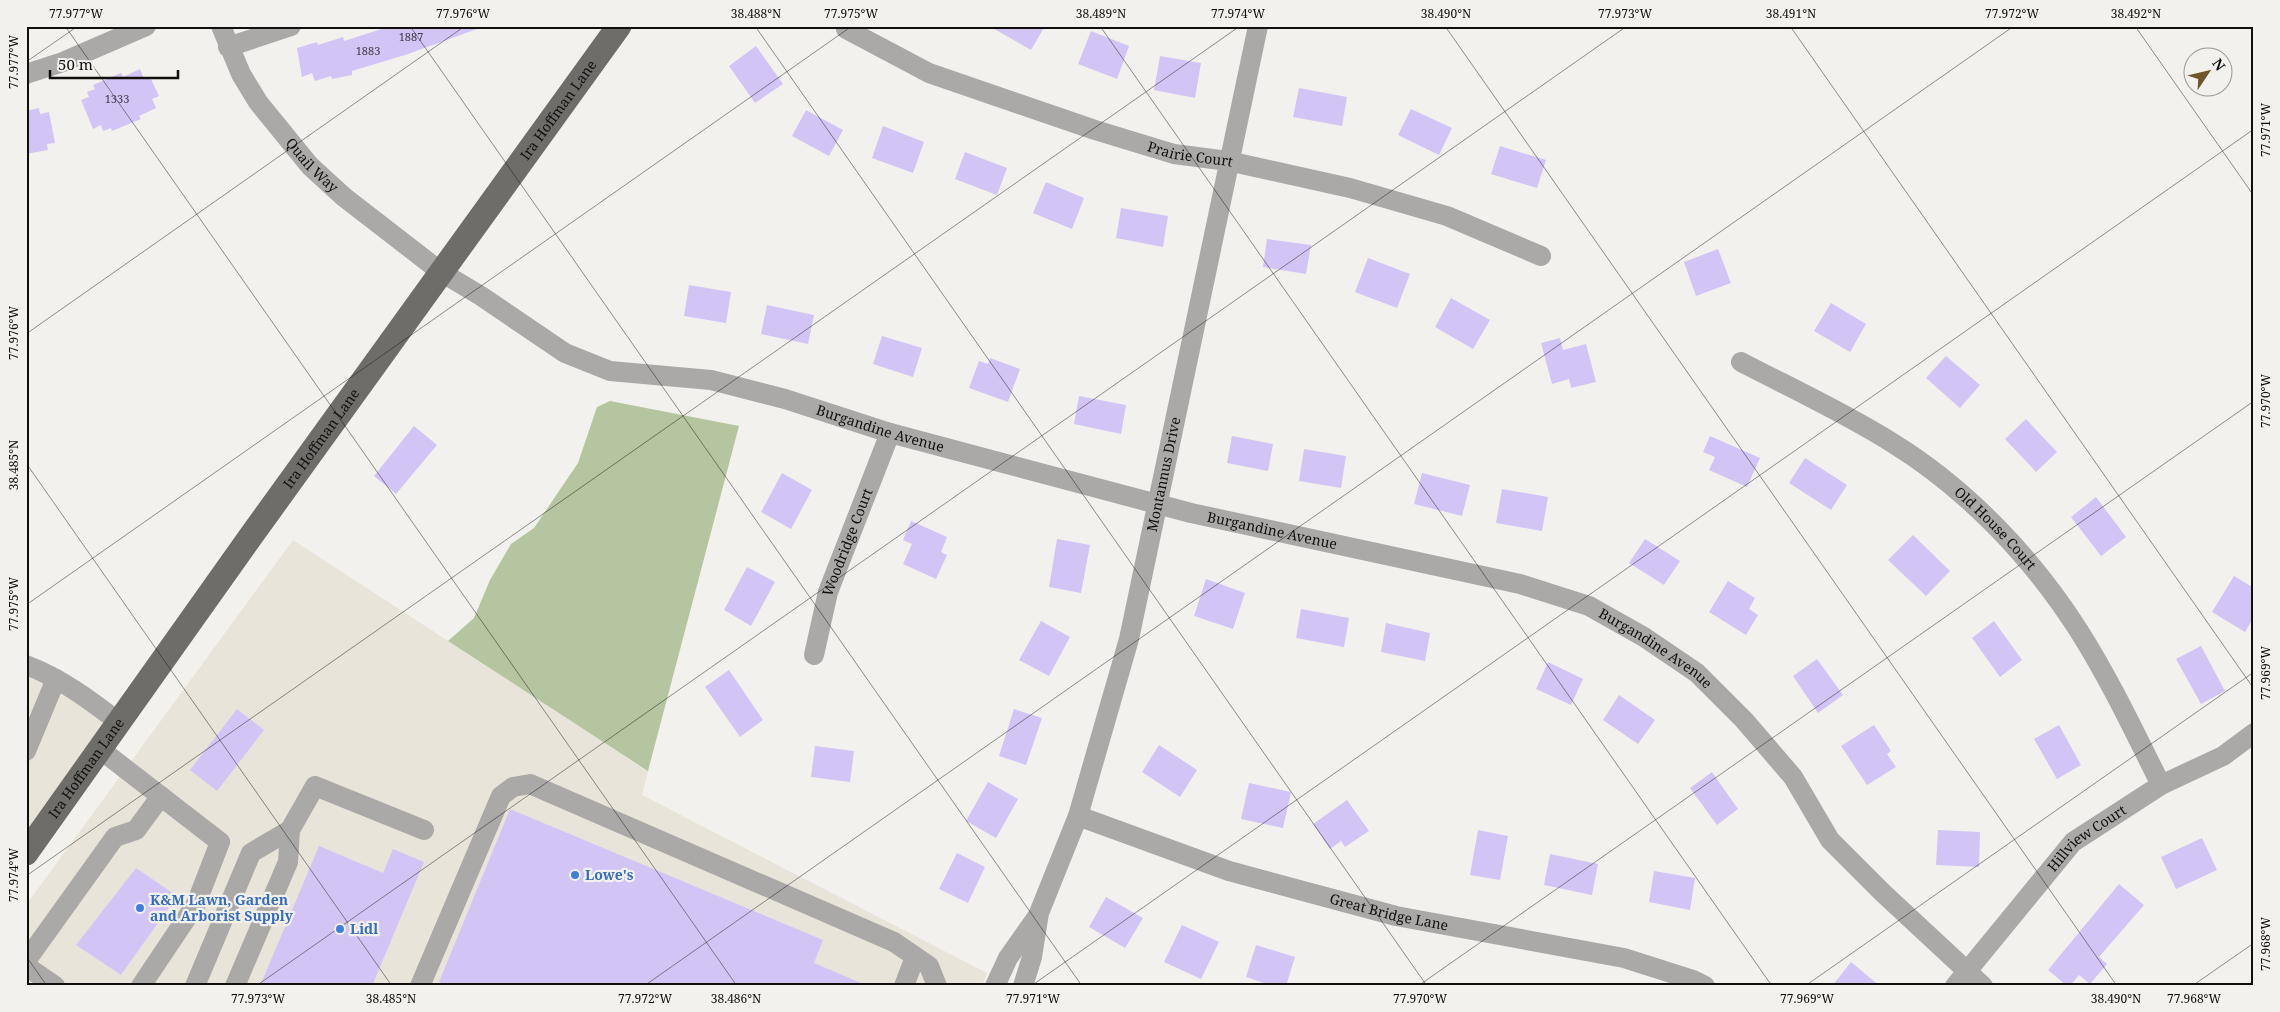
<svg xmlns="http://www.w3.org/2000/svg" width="2280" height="1012" viewBox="0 0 2280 1012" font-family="'Noto Serif',serif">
<rect width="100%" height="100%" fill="#f3f1ed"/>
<path fill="#e9e4d9" d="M293,540L648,771L642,795L987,973L982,986H26V905Z
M26,665L120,723L26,857Z"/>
<path fill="#b5c5a0" d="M610,401L739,426L648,771L448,641L474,618L490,580L511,544L534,528L578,463L597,407Z"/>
<path fill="#d2c5f5" d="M391,26H480V28L405,55L352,71V75L332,79L331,76L315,81L312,73L302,77L297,48L317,42L318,45L343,37L344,41Z
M989,26H1045L1031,50Z
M1091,31L1129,46L1117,79L1078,64Z
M756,46L783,84L755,103L729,66Z
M1160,56L1201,63L1195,98L1154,90Z
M140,69L144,79L150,77L159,96L152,99L156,108L139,116L141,119L112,131L111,128L103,131L101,125L93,129L81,100L89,97L87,92L95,89L93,85L121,73L123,77Z
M1299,88L1347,97L1342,126L1293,117Z
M39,108L40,114L49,112L55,143L47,144L48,150L26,154V111Z
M1411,109L1452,128L1439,155L1398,135Z
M806,110L843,130L829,156L792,136Z
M883,126L924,142L913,173L872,158Z
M1500,146L1546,160L1537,188L1491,174Z
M965,152L1007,168L997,195L955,179Z
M1046,182L1084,198L1072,229L1033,213Z
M1121,208L1168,216L1163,247L1116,238Z
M1267,239L1311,245L1306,274L1263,267Z
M1718,249L1731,283L1696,296L1684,262Z
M1368,258L1410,274L1397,308L1355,292Z
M689,285L731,292L726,323L684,316Z
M1451,298L1490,320L1473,349L1435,327Z
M1831,303L1866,324L1850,352L1814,331Z
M767,305L814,315L808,344L761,334Z
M882,336L922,348L913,377L873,364Z
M1560,338L1563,350L1586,344L1596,382L1571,388L1569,379L1552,384L1541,343Z
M1946,356L1980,385L1960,408L1926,378Z
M990,358L1020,369L1008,402L969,388L979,361L988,364Z
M1079,396L1126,405L1121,434L1074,424Z
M2026,419L2057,452L2036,472L2005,439Z
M414,426L437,445L396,494L374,476Z
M1232,436L1273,444L1268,471L1227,463Z
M1710,436L1760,458L1747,487L1709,470L1715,457L1703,452Z
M1304,449L1346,456L1341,488L1299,481Z
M1805,458L1847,485L1831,510L1789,483Z
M782,473L812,490L791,529L761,512Z
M1422,473L1470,485L1462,516L1414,504Z
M1502,489L1548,497L1542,531L1496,523Z
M2096,497L2126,537L2101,556L2071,517Z
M911,521L947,537L941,552L947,555L936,579L903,564L912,544L903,540Z
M1913,535L1950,571L1926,596L1888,560Z
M1057,539L1090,545L1081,593L1049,587Z
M1645,539L1680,561L1664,585L1629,563Z
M747,567L775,582L751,626L724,610Z
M2234,576L2254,588V617L2245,632L2212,612Z
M1206,579L1245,593L1233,629L1194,616Z
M1728,581L1755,598L1749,609L1758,615L1746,635L1709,612Z
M1301,609L1349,618L1344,647L1296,638Z
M1041,621L1070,637L1049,676L1019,660Z
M1994,621L2022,660L2000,677L1972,638Z
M1386,623L1430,633L1425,661L1381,652Z
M2201,646L2225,691L2201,704L2176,659Z
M1817,659L1843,695L1818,713L1793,676Z
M1548,662L1583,679L1571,705L1536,689Z
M729,670L763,720L740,737L705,687Z
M1619,695L1655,720L1638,744L1603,720Z
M237,709L264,730L217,791L190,770Z
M1014,709L1042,718L1026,765L999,756Z
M1874,725L1891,751L1887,754L1896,767L1867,785L1841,746Z
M2059,725L2081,765L2057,779L2034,739Z
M1159,745L1197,770L1180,797L1142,772Z
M815,746L854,751L850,782L811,777Z
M1712,772L1738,809L1717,825L1690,788Z
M988,782L1018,799L996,838L966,821Z
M1249,783L1291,792L1283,828L1241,819Z
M1347,800L1369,831L1345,847L1341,841L1330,849L1313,824Z
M510,809L823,940L814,963L868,986H448L439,982Z
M1478,830L1508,836L1500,880L1470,875Z
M1938,830L1980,832L1979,867L1936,865Z
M2202,838L2217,870L2176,889L2161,857Z
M319,846L383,873L393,849L424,862L372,986H260Z
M957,853L985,867L968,903L939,889Z
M1550,854L1598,864L1592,895L1544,885Z
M136,868L177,896L121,975L76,945Z
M1654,871L1695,878L1690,910L1649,902Z
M2119,884L2144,905L2099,957L2107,964L2090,984L2079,975L2070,986H2067L2048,970Z
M1106,897L1143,918L1125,948L1089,927Z
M1182,925L1219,942L1201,979L1164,962Z
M1256,945L1295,957L1286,986H1273L1246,977Z
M1851,962L1880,986H1832Z"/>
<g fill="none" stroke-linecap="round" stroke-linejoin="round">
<g stroke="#aaa9a7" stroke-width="20">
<path id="s1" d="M221,26L241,74L258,102L310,166L344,197L441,272L481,296L565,353L610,371L711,380L785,399L890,433L1191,513L1520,584L1589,606L1644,637L1697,673L1744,720L1793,777L1830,840L1883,893L1983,986"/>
<path id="s2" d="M846,29L929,73L1095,130L1174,154L1228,161L1350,188L1447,216L1541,256"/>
<path d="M228,47L291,26"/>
<path d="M26,74L63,62L146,26"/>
<path id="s3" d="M1741,362C1791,388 1843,412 1891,442C1966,488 2032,557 2079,631C2110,680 2135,733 2161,785"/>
<path id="s4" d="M814,655L828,592L890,433"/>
<path d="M26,665C61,678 91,701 120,723"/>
<path d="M101,750L220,842L196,904L141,986"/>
<path d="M26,751L56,679"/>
<path id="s5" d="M1078,816L1229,871L1396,916L1624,958L1693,980L1705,986"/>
<path d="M26,961L115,837L136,830L161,796"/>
<path d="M26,966L55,986"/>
<path d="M195,986L251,853L290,830"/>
<path d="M235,986L288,862L290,830L315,786L424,830"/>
<path d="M420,986L501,796L513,787L530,784L894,942L929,966L937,986"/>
<path d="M904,986L915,957"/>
<path d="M995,986L1008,958L1037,917"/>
<path id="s6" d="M1023,986L1032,957L1039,913L1078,816L1129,639L1258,26"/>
<path id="s7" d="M1955,986L2073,842L2161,785L2223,756L2254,733"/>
</g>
<path stroke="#6f6d6a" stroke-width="25" id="s8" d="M26,853L251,536L619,26"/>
</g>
<path fill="none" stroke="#100f0e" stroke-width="1" stroke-opacity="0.45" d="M65,26L737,986M410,26L1082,986M755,26L1427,986M1100,26L1772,986M1445,26L2117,986M1790,26L2254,689M2135,26L2254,196M26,62L78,26M26,334L465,26M26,463L392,986M26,605L852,26M26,876L1240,26M26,956L47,986M256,986L1627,26M644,986L2014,26M1031,986L2254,129M1418,986L2254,401M1805,986L2254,672M2192,986L2254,943"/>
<g fill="#3f7fe0" stroke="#f3f1ed" stroke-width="2">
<circle cx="575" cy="875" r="5"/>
<circle cx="140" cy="908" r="5"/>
<circle cx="340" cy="929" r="5"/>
</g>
<g text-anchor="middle" stroke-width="4.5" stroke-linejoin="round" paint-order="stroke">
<g font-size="11" fill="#403c48">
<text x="411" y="41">1887</text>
<text x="368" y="55">1883</text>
<text x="117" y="103">1333</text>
</g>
<g font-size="14" fill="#100f0e" stroke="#f3f1ed">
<text dy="5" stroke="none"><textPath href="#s8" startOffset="914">Ira Hoffman Lane</textPath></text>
<text dy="5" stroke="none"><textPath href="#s2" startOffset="368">Prairie Court</textPath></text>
<text dy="5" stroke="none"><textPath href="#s1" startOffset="168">Quail Way</textPath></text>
<text dy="5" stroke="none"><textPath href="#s1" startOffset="810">Burgandine Avenue</textPath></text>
<text dy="5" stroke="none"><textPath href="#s8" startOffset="509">Ira Hoffman Lane</textPath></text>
<text dy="5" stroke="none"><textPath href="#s6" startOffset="532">Montannus Drive</textPath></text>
<text dy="5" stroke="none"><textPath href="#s1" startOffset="1215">Burgandine Avenue</textPath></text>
<text dy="5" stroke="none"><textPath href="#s3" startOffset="306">Old House Court</textPath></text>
<text dy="5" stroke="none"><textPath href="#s4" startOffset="118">Woodridge Court</textPath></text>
<text dy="5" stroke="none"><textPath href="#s1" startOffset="1620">Burgandine Avenue</textPath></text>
<text dy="5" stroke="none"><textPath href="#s8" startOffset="104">Ira Hoffman Lane</textPath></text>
<text dy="5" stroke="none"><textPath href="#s7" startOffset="199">Hillview Court</textPath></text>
<text dy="5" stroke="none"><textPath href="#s5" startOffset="326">Great Bridge Lane</textPath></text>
</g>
<g font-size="14" font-weight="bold" fill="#366cbe" stroke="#f3f1ed" text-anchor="start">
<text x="585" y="880">Lowe's</text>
<text x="150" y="905">K&amp;M Lawn, Garden<tspan x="150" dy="16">and Arborist Supply</tspan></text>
<text x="350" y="934">Lidl</text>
</g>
</g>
<rect width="2280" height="1012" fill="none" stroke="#f3f1ed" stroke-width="55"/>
<g transform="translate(2208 72) rotate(55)"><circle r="24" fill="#f3f1ed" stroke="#989794"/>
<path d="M0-4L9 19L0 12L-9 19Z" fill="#705628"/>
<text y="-8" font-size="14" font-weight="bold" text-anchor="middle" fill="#100f0e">N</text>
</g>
<path d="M50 70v8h128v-8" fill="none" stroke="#100f0e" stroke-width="2.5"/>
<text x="58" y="70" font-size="15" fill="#100f0e" stroke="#f3f1ed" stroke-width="4" paint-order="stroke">50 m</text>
<rect x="28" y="28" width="2224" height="956" fill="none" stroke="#100f0e" stroke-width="2"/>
<g font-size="12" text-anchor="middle" fill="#100f0e">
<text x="76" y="18">77.977°W</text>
<text x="463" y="18">77.976°W</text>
<text x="756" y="18">38.488°N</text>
<text x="851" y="18">77.975°W</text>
<text x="1101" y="18">38.489°N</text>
<text x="1238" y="18">77.974°W</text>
<text x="1446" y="18">38.490°N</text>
<text x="1625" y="18">77.973°W</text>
<text x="1791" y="18">38.491°N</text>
<text x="2012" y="18">77.972°W</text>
<text x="2136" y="18">38.492°N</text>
<text transform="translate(14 62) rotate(-90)" y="4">77.977°W</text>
<text transform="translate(2266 130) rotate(-90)" y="4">77.971°W</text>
<text transform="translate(14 333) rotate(-90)" y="4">77.976°W</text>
<text transform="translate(2266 401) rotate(-90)" y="4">77.970°W</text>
<text transform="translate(14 465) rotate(-90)" y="4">38.485°N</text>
<text transform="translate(14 604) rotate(-90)" y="4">77.975°W</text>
<text transform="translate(2266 673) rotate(-90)" y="4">77.969°W</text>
<text transform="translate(14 875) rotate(-90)" y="4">77.974°W</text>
<text transform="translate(2266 944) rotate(-90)" y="4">77.968°W</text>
<text x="258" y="1003">77.973°W</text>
<text x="391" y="1003">38.485°N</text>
<text x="645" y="1003">77.972°W</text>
<text x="736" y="1003">38.486°N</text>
<text x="1033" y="1003">77.971°W</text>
<text x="1420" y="1003">77.970°W</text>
<text x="1807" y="1003">77.969°W</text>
<text x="2116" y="1003">38.490°N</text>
<text x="2194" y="1003">77.968°W</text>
</g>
</svg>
